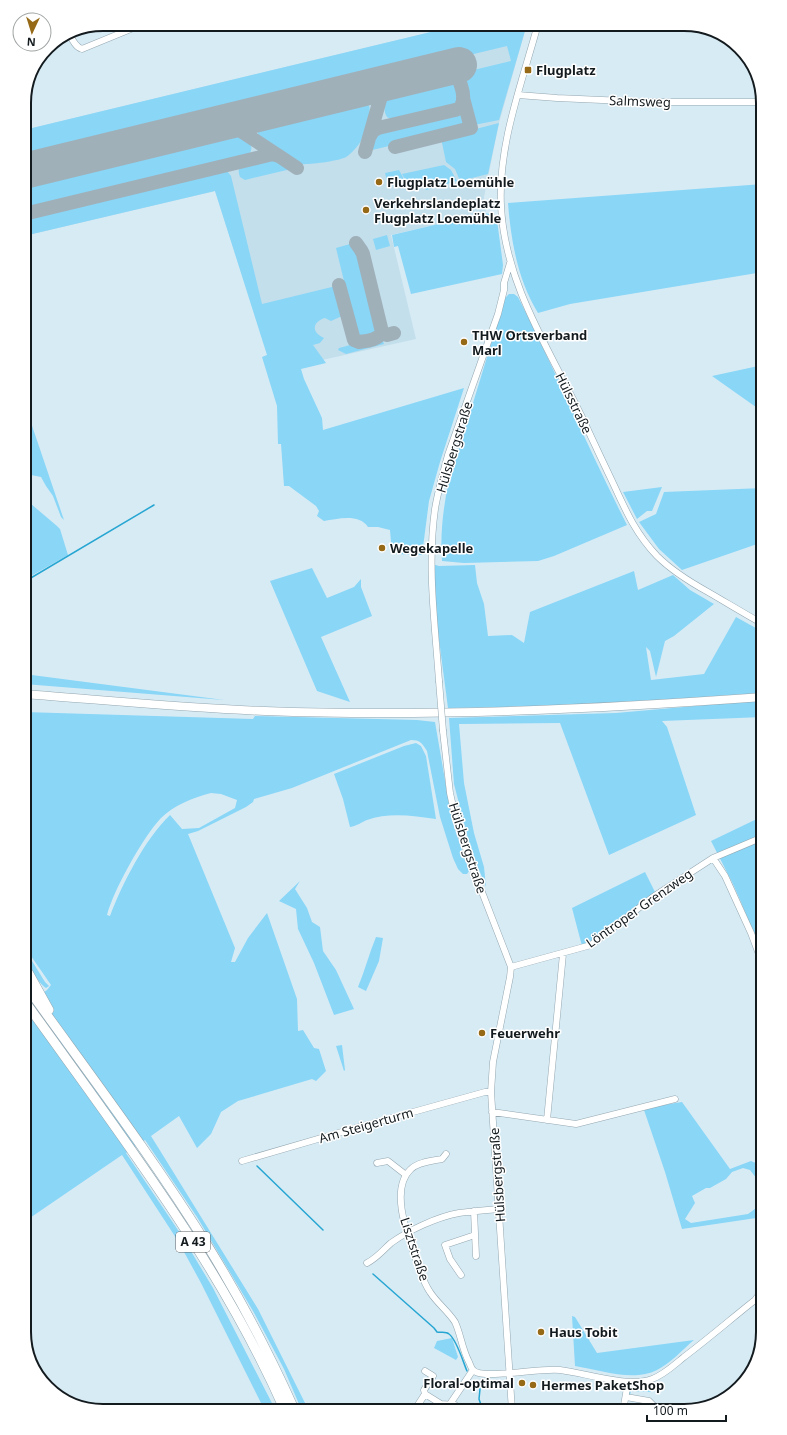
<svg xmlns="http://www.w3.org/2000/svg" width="787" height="1435" viewBox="0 0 787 1435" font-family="'Noto Sans',sans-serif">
<rect width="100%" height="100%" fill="#d7ebf5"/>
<path fill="#c3dfec" d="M464,24H527L499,123L484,197L486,213L391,235L416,339L273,371L215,191L24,236V130Z"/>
<path fill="#89d6f7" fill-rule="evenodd" d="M464,24H527L499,120L474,125L461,73L511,61L507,46L24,162V130Z
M443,77H448L456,82C459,91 462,99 454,107L399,121L393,120L387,117C382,109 385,98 390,91Z
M357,98C363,99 367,100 369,106C372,112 364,135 361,141C358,146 351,154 346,157C339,161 308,165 301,164C288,161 277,151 266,144C258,139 254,129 261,121Z
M461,112L464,114L467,124L466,128L372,150L376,136L380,131Z
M499,123L488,174L460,181L455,169L446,162L441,138Z
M229,129C234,129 236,132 241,134C250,141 257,149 245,158L24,211V179Z
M275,157L291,167V169L245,180L240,177C238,172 238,168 242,165Z
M444,165L451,170L457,181L426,190C421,181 415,179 406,181L402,174Z
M221,170L227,171L231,176L262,304L336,286L343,313L342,316L331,321L325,318C317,320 310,328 319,335C320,336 322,337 324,338L320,343L313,345L326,363L301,369L304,379L322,418L323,430L464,388L440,462L429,501L422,555L395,554L391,542L390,530L378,527H368C359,513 337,519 324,521L317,516L319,511L316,506L289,486H284L281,444H278L277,406L262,357L267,355L215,191L24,236V217Z
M399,170L405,181L388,185L385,173Z
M763,184V272L570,304L538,313C518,280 511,242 508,203Z
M485,213L494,215L497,220L503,265L502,274L411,294L398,246L394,247L392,235Z
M387,235L390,246L376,250L373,239Z
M350,244L358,254L377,330L374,335L362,339L358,338L355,335L342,284L344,281L336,248Z
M509,294H514L518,297C556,372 589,450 627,525L554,556L538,561L464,563L442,561C440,535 443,510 448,485L505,298Z
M379,341H383L384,344L346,354L338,350L339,348L354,344C361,348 372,343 379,341Z
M763,365V412L712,376Z
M24,405H25L64,520L61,517L53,496L46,486L41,477L31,475L24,477Z
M662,487L652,511H647L637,519L623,492Z
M763,488V542L682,570L659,549L639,522L656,514L664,492Z
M24,498L57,526L60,529L68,555L24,580Z
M432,564L439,566L475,565L477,583L484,604L488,636L512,635L524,643L530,612L634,571L638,590L673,575L690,590L714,604L674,636L665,641L656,677L650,651L646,647L651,680L704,674L736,617L763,632V693C658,700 554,707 448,708L433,594Z
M312,568L327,598L354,587L361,579V587L372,616L321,637L350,702L317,691L270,581Z
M24,674L224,700L24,684Z
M763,700V717L662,721L667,727L696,815L609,855L560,723L459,724L464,783L474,833L484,867L486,887L471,850L454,784L449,718L616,713Z
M24,712L253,719L255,716L417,720L435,722L452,821L469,871L467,874H463L458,869L453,858L440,817L427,751C422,743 420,740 411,740L292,788L254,799L253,802L246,807L198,831L188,834L235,948L231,962H235L248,938L267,913L297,999L298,1031L303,1030L314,1048L319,1049L326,1071L316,1081L312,1079L238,1101L221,1112L211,1134L197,1148L179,1116L151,1136L258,1309L309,1411H302L284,1369L253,1311L197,1217L145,1140L126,1153L180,1233L213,1288L276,1411H265L201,1283L178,1241L122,1155L24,1222V1007L47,990L51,985L31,956L24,943ZM211,793L221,794L237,800L235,808L199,828L182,829L170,815C145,839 122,884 110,916L107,915C114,889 143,837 161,818C173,806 194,797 211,793Z
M416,743L421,746L426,756L436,819C414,816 389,812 367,820C362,822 357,826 350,827L343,799L334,774L404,746Z
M763,816V960C754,933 744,908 732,882C725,868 718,855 711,841Z
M645,872L655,892L588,943L582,946L572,908Z
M300,881L295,889L307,908L312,922L320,927L323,951L336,970L354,1009L334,1015L314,963L298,929L296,909L279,901Z
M376,937L383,938L379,961L366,991L358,987C365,970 369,954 376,937Z
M24,948L45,982L49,986L46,988C36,981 24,960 24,948Z
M342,1045L345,1070L344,1071L336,1046Z
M682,1102L730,1169L751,1161L758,1164L761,1174L763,1176V1181L760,1183L750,1170L743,1168L732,1172L726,1179L710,1188H706L692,1196L695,1203L685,1219L691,1223L748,1214L763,1203V1217L682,1229L665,1172L644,1110L657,1106Z
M572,1316L575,1317L597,1353L694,1340C682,1350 671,1363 657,1370C634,1382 599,1370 575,1366Z
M452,1338L458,1357L456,1360L434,1348L437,1341Z
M651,1385V1392L631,1391L630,1395L629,1394L630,1388H643Z"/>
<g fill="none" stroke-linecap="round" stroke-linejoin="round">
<path stroke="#27a6d2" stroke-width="1.5" d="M24,582L154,505
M257,1166L323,1230
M373,1274L434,1328L437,1332C441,1333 446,1331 449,1334C457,1340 463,1362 467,1371
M472,1382L473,1384L479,1385L480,1389L479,1399L483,1411"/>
<path stroke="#a0b0b9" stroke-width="14" d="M361,89C371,88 379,92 379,103
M256,115C245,119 242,128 250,137L279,156
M222,123L230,124L250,137
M370,136L373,131L378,128L455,110C458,109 461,108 462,104C466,96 459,74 451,70H440
M395,147L471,128L463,98
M365,152L383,89L387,85L392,82
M24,214L273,154L279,156L297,168
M356,243L361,250L363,254L382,332L387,335L394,333
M339,285L354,340L359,342C367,341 380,340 382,331"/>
<path stroke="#a0b0b9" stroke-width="36" d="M24,171L459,65"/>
<g stroke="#94a7b0" stroke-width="7">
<path id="minor" d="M538,24C522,83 498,144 501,206C505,284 549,349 582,417C592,439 602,460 612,481C625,509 635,533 657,556C672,571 690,582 708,592C727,603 745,614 763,624
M69,33C72,39 75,47 82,49L143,24
M518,95L557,98L647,102H763
M439,681C435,624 427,566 435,509C438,491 443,473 448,455L498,314L504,290V283L510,263
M443,731L450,793L456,820L475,874L511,967L510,977L493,1062L491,1092L512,1411
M713,858L725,876L751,933L763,965
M511,967L591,945L653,897L713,858L763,837
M492,1112L576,1124L675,1099
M547,1120L563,954
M446,1154L442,1159C432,1161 418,1162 411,1169C389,1189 408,1236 416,1259C420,1270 423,1282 430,1292C437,1303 448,1311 455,1322C461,1335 462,1349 469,1362C470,1364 471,1368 473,1370C479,1377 502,1373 511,1373C527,1372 544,1369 560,1370C586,1373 627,1388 652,1379C664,1375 674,1365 684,1357C708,1339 731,1319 755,1300L763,1289
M242,1161L359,1127L485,1092H491
M377,1163L388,1161L406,1175
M474,1211L476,1256
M367,1263C377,1258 383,1250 391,1243C409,1230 437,1217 459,1213C472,1211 486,1210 499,1209
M461,1275L450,1259L445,1245L475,1235
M425,1394L424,1390L433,1376L425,1371
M626,1397L649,1401L657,1409V1411
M450,1404L473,1370
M414,1411L425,1394L441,1404L455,1405L460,1411
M623,1411L628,1382"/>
</g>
<g stroke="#94a7b0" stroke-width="9">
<path id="major" d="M24,694C104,700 185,708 265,711C431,717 597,709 763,697"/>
</g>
<g stroke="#94a7b0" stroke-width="10">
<path id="highway" d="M24,965L49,1010
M24,983C87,1071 152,1156 209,1248C241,1300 270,1355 295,1411
M24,1000C118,1132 219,1261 285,1411"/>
</g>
<use href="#minor" stroke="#fff" stroke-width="6"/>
<use href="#major" stroke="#fff" stroke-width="8"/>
<use href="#highway" stroke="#fff" stroke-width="9"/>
<g stroke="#94a7b0" stroke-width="7" stroke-linecap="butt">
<path id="minor-bridge" d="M439,681L443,731"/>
</g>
<use href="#minor-bridge" stroke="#fff" stroke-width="6"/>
</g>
<g fill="#956915" stroke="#fff" stroke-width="1.5">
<rect x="524" y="66" width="8" height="8" rx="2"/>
<circle cx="379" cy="182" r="4"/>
<circle cx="366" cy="210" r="4"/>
<circle cx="464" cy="342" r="4"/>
<circle cx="382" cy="548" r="4"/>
<circle cx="482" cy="1033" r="4"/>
<circle cx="541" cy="1332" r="4"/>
<circle cx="522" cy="1383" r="4"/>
<circle cx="533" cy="1385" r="4"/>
</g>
<g text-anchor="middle" stroke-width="3" stroke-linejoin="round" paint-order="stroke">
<rect fill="#fff" stroke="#5a5f62" stroke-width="1" x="176" y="1232" width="34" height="20" rx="3"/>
<g font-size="12" font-weight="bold" fill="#141b1f">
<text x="193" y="1246">A 43</text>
</g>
<g font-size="13" font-weight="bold" fill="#141b1f" stroke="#fff" text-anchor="start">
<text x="536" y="75">Flugplatz</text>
<text x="387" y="187">Flugplatz Loemühle</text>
<text x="374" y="208">Verkehrslandeplatz<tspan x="374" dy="15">Flugplatz Loemühle</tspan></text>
<text x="472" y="340">THW Ortsverband<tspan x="472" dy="15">Marl</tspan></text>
<text x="390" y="553">Wegekapelle</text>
<text x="490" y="1038">Feuerwehr</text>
<text x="549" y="1337">Haus Tobit</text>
<text x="514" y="1388" text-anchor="end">Floral-optimal</text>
<text x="541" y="1390">Hermes PaketShop</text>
</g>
<g font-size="13" fill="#141b1f" stroke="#fff">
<text transform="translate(640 101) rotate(2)" y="5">Salmsweg</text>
<text transform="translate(574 403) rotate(64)" y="5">Hülsstraße</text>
<text transform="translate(454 447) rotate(-73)" y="5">Hülsbergstraße</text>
<text transform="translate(468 848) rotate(72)" y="5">Hülsbergstraße</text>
<text transform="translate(639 908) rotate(-35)" y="5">Löntroper Grenzweg</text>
<text transform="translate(366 1125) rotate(-16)" y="5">Am Steigerturm</text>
<text transform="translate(497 1175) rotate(-94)" y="5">Hülsbergstraße</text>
<text transform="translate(415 1249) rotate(72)" y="5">Lisztstraße</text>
</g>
</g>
<path d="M0 0H787V1435H0ZM103 31H684A72 72 0 0 1 756 103V1332A72 72 0 0 1 684 1404H103A72 72 0 0 1 31 1332V103A72 72 0 0 1 103 31Z" fill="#fff" fill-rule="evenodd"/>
<path fill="none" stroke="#141b1f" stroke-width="2" d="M103 31H684A72 72 0 0 1 756 103V1332A72 72 0 0 1 684 1404H103A72 72 0 0 1 31 1332V103A72 72 0 0 1 103 31Z"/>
<g transform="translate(32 32) rotate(184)"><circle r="19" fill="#ffffff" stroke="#a1a4a5"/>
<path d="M0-3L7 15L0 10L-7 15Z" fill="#956915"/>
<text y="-6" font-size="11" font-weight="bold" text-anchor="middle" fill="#141b1f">N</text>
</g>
<path d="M647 1415v6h79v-6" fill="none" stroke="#141b1f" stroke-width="2"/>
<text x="653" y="1415" font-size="12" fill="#141b1f" stroke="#ffffff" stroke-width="3" paint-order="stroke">100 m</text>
</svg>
